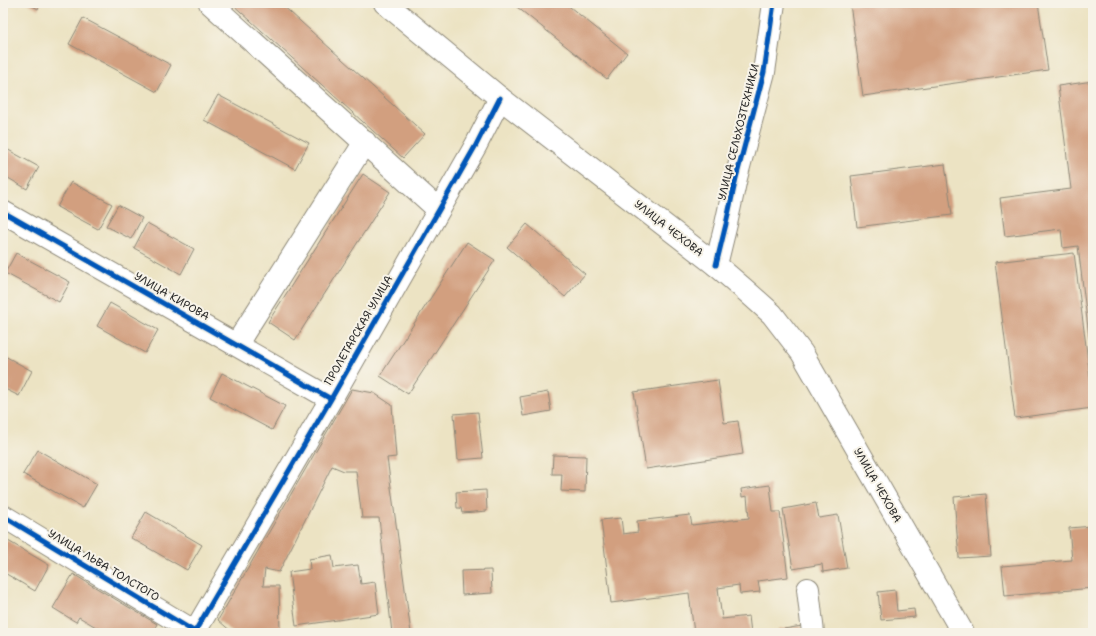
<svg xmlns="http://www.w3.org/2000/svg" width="1096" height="636" viewBox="0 0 1096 636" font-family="'Shantell Sans',sans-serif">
<rect width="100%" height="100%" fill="#f7f3e8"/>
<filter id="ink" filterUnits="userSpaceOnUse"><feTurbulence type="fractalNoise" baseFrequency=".025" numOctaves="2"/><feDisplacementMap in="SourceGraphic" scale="8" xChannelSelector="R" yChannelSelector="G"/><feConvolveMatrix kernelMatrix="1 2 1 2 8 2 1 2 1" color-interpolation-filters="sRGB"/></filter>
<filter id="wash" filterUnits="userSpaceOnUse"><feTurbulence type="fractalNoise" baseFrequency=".012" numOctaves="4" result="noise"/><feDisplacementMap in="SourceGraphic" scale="16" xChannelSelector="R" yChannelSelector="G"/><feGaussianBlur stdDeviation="0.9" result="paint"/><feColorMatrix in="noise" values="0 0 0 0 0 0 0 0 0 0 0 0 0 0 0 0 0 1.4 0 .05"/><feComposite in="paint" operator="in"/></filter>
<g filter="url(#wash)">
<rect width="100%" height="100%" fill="#ece3c3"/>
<g id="blocks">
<path fill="#d29f7f" d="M27,3H41L38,9Z
M231,3H280L425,134L403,158Z
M512,3H565L627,53L607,79Z
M860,3H1038L1048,70L863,96L850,4Z
M83,18L171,65L157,92L69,44Z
M1093,81V361H1092L1078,246L1063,248L1061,229L1005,236L1000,198L1071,189L1058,86Z
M218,95L309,143L295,169L204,120Z
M3,147L39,167L27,189L3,175Z
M945,164L952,215L857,227L851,176Z
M363,174L390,192L295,340L268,322Z
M71,182L112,204L98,229L57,207Z
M118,205L142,218L131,239L106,226Z
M147,223L194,249L181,274L134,248Z
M527,224L585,274L565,297L507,247Z
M467,242L495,260L408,394L380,376Z
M16,253L70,282L59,302L5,273Z
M1074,253L1093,400V408L1015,418L995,262Z
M110,303L158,330L145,353L97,326Z
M3,355L32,371L19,396L3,388Z
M222,373L285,406L272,430L210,397Z
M718,380L724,423L738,421L743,454L646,469L634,392Z
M352,389L374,393L392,405L396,457L387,458L411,633H392L379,518H362L356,471H344L332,466L279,572L265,569L263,586H279L280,633H233L218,620Z
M548,392L551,411L523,416L520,397Z
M478,412L483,458L458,460L454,414Z
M38,450L97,484L83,508L23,474Z
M553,455L586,456L585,492L561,491L562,474H552Z
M770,485L773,512H780L788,577L758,581L760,592L740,594L739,585L718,588L722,619L749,616L751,633H694L689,593L611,603L601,520L621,518L623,534L638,532L637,521L690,515L692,525L749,518L747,496L742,497L741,489Z
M486,490L487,511L462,513L461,508H457L456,492Z
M986,494L991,556L959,558L954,497Z
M816,503L819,518L838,515L847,568L823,572L822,564L793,569L783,509Z
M146,512L202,545L187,570L131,538Z
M1093,526V588L1005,596L1002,566L1072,560L1069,528Z
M3,538L49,565L35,591L3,572Z
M332,555L334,568L358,565L361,584L375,582L379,614L296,626L289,572L310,569L309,559Z
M491,570L492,593L462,595L461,571Z
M73,574L157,624L152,633H106L79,617L76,622L53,608Z
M895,590L897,611L914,609L915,617L881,620L878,592Z
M802,626L803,633H779L778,630Z"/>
</g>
</g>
<g filter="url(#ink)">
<use href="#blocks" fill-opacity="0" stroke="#8c8777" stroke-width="1"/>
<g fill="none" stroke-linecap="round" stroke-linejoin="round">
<g stroke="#8c8777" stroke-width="24">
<path id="minor" d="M210,3L439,210
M3,212L331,399
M716,265L726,224L736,178L764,72L774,3
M236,345L365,142
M3,516L195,632
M808,589L813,633
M194,633L331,399L476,145L500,98"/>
</g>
<g stroke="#8c8777" stroke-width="24">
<path id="major" d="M385,3L500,98L716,265L744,289L772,314L802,353L963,633"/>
</g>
<use href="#minor" stroke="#fff" stroke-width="22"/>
<use href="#major" stroke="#fff" stroke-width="22"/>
<g stroke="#f7f3e8" stroke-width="8">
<path id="cycleway" d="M3,212L331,399
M716,265L726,224L736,178L764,72L774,3
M3,516L195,632
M194,633L331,399L476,145L500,98"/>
</g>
<use href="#cycleway" stroke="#0057b8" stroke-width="5"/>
</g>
</g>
<g text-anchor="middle" stroke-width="4" stroke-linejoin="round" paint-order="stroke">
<g font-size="11" fill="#2b2b2b" stroke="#f7f3e8">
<text transform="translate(738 132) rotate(-76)" y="4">УЛИЦА СЕЛЬХОЗТЕХНИКИ</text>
<text transform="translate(669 228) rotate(38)" y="4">УЛИЦА ЧЕХОВА</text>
<text transform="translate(172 296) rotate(30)" y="4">УЛИЦА КИРОВА</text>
<text transform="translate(358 330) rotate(-60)" y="4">ПРОЛЕТАРСКАЯ УЛИЦА</text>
<text transform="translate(878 485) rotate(60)" y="4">УЛИЦА ЧЕХОВА</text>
<text transform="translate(104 565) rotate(31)" y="4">УЛИЦА ЛЬВА ТОЛСТОГО</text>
</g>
</g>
<rect width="1096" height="636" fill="none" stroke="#f7f3e8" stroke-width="16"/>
</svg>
